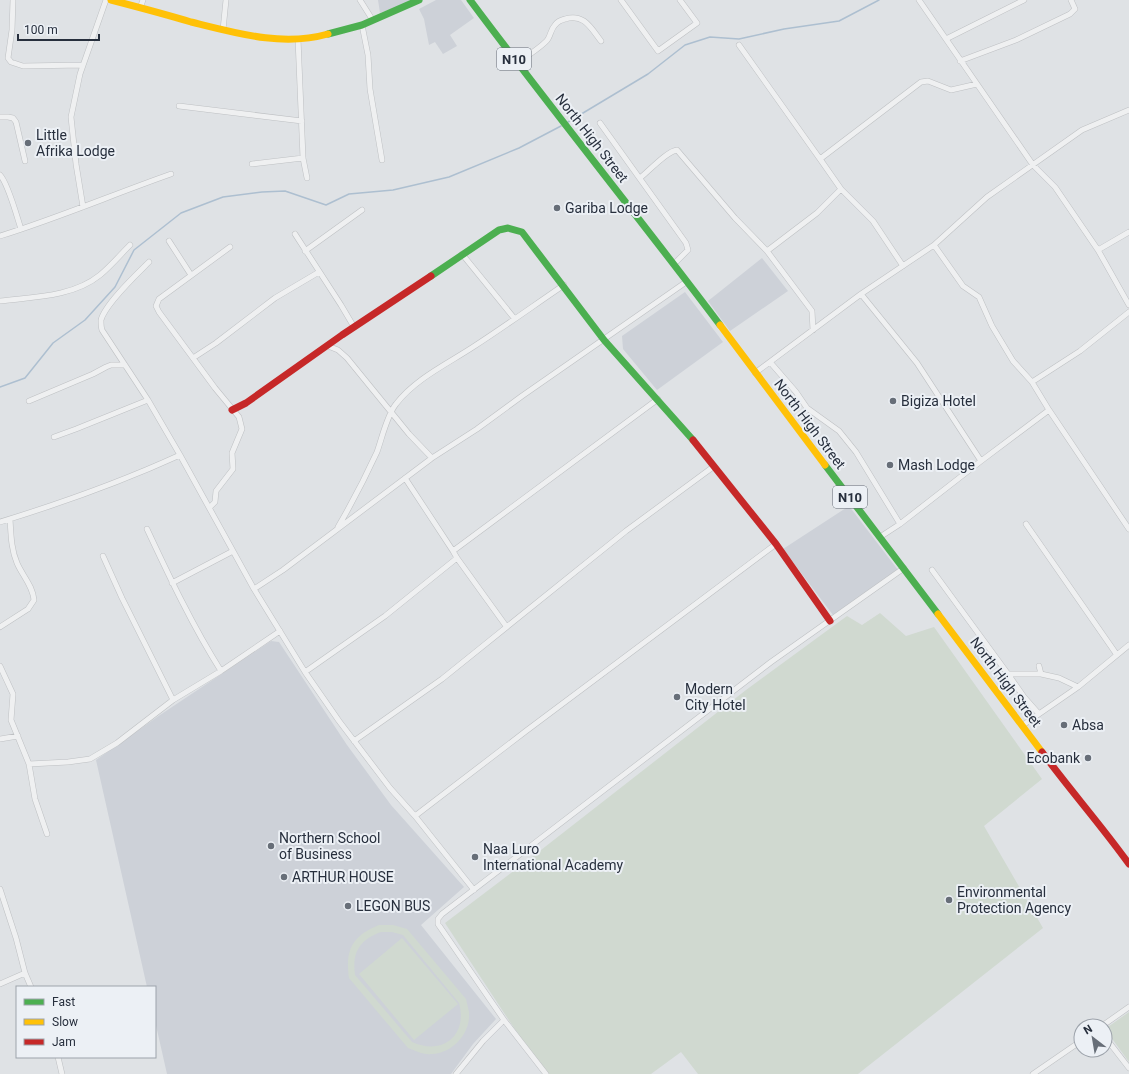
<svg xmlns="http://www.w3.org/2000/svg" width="1129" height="1074" viewBox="0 0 1129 1074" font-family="Roboto,sans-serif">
<rect width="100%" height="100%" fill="#dfe2e5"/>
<path fill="#cdd1d8" d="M378,0H416L380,13Z
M436,0H461L474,18L450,35L457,46L443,54L435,42L429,45L424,19L419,9Z
M762,258L788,291L730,331L708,301Z
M685,292L723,342L657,390L623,349L622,336Z
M849,506L898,570L833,615L783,549Z
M271,641L279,642L347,745L391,805L464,887L421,925L496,1019L473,1044L451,1074H167L155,1021V987H147L96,760L160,715Z"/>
<path fill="#d0d9d0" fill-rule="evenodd" d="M880,613L906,636L934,627L1042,779L984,826L1043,928L858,1074H698L681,1052L651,1074H546L510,1022L445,923L532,857L746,690L847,616L862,625Z
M379,925H393L407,929L466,999C467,1003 468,1008 469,1012C471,1033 453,1053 432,1054C423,1055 416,1051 408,1048L349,978C345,950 352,936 379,925ZM381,932H392L403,935L459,1003C468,1035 443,1056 412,1042L355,975C352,953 359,940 381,932Z
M402,938L458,1004L414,1040L359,974Z
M1129,1012V1062L1105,1029Z"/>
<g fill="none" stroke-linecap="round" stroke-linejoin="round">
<path stroke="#adbfd0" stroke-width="1.5" d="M568,122L648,74L685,45L710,37L739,39L784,29L839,21L879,0
M0,387L25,378L53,343L85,320L115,287L134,250L181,213L223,197L262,192L285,191L326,205L349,194L393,190L449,177L519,148L561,126"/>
<g stroke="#bec0c3" stroke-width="6">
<path id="street" d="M13,0L12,30L8,58L11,62L23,66L83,65
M360,0L372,19
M621,0L658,51L697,23L680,0
M919,0L1033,165L1055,187L1098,250L1129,305
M140,8L143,0
M362,25L368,55L370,89L382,160
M223,30L226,0
M298,39L303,158L307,178
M946,39L1024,0
M739,45L820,159
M960,61L1016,40L1070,14L1075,9L1071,0
M517,63C523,59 545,44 548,39C551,34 551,29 555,25C557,22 561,20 565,19C584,13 591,28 601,41
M179,106L302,121
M0,117H8L13,118L16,122L25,161
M600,123L686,243L688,250L674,264
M252,164L303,158
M0,175C8,183 17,217 21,229
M640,178C649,171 667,151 677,150L735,218L767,251
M841,189L873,221L903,266
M83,207L76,164L71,117L80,74L106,0
M295,234L341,305L354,327
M0,236C58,218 114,194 171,174
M169,241L191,275
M934,245L963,286L979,297L992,326L1013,361L1032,382
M1098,250L1129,232
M305,251L362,210
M462,254L514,318
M149,262C137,274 105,304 101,320C101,323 101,327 102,330L148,400L180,455L254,589L305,672L339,721L390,788L415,816L474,890
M861,294L917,363L981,461
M0,301C33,297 73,297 100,275C111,266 120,255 130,245
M1129,312L1080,351L1032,382L1049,410L1129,529
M813,330L812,311L767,251L817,213L841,189L820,159L921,82L928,81L951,90L977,84
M328,346L338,350L347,358L409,434L432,458
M193,358L216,343L275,298L319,272
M770,362L796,392L807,408L839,431L856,452L900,524
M755,373L861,294L934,245L987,197L1082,130L1129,110
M29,401L93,374L106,367L111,365H125
M54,437L76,429L148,400
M405,478L453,551L457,558L506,626
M210,507L215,502L216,491L233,469L232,453L242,429L239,417L215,388L159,312L156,306L159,299L230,247
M0,522C62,503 121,482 180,455
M1026,524L1117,655
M338,527C352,503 365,478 377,452C382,438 387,415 396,404C415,379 447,364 473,347C504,327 533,306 564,285
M147,529C170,578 192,625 221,671
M880,537L900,524L981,461L1049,410
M453,551L658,399
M103,556L122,598L173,700
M932,570L1008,674H1041L1059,678L1078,687
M172,583L233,551
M254,589L283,570L432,458L477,429L522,396L686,282
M0,627L28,609L34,600C33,586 22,575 17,563C11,549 11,534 10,519
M0,666L13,694L11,720L29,764L35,799L47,834
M1039,666L1041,674
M305,672L385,616L457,558
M1008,674L1024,697L1039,714
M1023,725L1078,687L1129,645
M0,739L18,736
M354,741L442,679L626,531L713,467
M29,764L68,762L90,759L117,743L173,700L221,671L280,631
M415,816L526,731L776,544
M0,889L16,938L25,973L31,987
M0,984L25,973
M1102,1026L1129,1007
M1105,1037L1129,1068
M58,1057L62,1074
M456,1074L483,1041L504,1020
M546,1074L504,1020L438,924V919L442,914L771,662L904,568
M1033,1074L1081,1041"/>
</g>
<use href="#street" stroke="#eff0f1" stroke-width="5"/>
<path stroke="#4caf50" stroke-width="7" d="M470,0C552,110 638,216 720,325
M328,34L362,25L419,0
M431,276L499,230L508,228L522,232L604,340L693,440
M825,465L938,614"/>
<path stroke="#ffc107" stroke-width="7" d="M111,0C138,7 165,14 191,22C236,33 282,47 328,34
M720,325L825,465
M938,614L1042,752"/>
<path stroke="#c62828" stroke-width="7" d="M232,410L246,403L342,335L431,276
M693,440L776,544L830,621
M1042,752C1070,790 1101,825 1129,864"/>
</g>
<g fill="#676e78" stroke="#ecf0f5" stroke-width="1.5">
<circle cx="28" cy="143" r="4"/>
<circle cx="557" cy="208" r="4"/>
<circle cx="893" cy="401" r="4"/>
<circle cx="890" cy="465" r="4"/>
<circle cx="677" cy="697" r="4"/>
<circle cx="1064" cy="725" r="4"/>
<circle cx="1088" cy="758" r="4"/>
<circle cx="271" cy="846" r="4"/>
<circle cx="475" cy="857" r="4"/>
<circle cx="284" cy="877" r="4"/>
<circle cx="949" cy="900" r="4"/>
<circle cx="348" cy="906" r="4"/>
</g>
<g text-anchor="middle" stroke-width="4" stroke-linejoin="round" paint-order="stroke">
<g fill="#ecf0f5" stroke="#626974" stroke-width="1">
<rect x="497" y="48" width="34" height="22" rx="3"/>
<rect x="833" y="486" width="34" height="22" rx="3"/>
</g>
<g font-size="13" font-weight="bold" fill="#272f3d">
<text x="514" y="64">N10</text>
<text x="850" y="502">N10</text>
</g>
<g font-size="14" fill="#272f3d" stroke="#ecf0f5" text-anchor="start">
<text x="36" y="140">Little<tspan x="36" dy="16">Afrika Lodge</tspan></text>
<text x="565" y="213">Gariba Lodge</text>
<text x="901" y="406">Bigiza Hotel</text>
<text x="898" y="470">Mash Lodge</text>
<text x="685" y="694">Modern<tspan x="685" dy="16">City Hotel</tspan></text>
<text x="1072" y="730">Absa</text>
<text x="1080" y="763" text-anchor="end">Ecobank</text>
<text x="279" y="843">Northern School<tspan x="279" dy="16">of Business</tspan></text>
<text x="483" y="854">Naa Luro<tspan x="483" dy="16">International Academy</tspan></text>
<text x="292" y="882">ARTHUR HOUSE</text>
<text x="957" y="897">Environmental<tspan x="957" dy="16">Protection Agency</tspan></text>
<text x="356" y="911">LEGON BUS</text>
</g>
<g font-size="14" fill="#272f3d" stroke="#ecf0f5">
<text transform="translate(592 138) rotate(52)" y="5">North High Street</text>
<text transform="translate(810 424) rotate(53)" y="5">North High Street</text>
<text transform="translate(1006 682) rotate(53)" y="5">North High Street</text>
</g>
</g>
<rect x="16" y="986" width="140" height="72" fill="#ecf0f5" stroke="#9da3ab"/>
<rect x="24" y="999" width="20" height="6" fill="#4caf50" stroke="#9da3ab"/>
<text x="52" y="1006" font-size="12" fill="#272f3d">Fast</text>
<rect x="24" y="1019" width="20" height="6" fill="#ffc107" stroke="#9da3ab"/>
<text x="52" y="1026" font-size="12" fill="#272f3d">Slow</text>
<rect x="24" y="1039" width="20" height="6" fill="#c62828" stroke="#9da3ab"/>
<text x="52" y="1046" font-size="12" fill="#272f3d">Jam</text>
<g transform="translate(1093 1038) rotate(329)"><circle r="19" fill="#ecf0f5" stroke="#9da3ab"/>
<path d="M0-3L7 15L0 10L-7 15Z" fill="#676e78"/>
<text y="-6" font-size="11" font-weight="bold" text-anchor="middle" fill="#272f3d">N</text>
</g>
<path d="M18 34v6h81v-6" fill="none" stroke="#272f3d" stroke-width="2"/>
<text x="24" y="34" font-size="12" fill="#272f3d" stroke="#ecf0f5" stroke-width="3" paint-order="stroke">100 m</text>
</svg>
